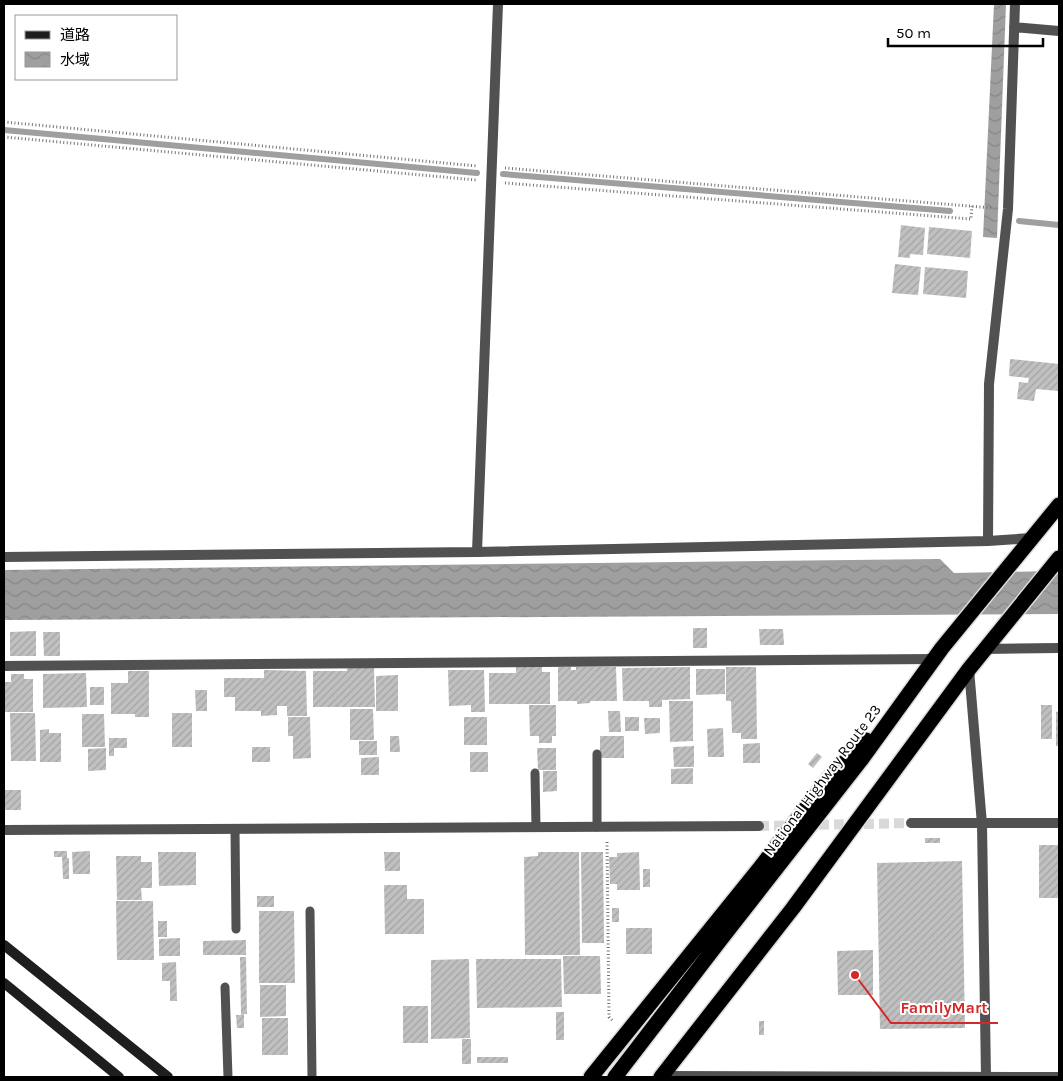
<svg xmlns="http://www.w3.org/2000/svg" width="1063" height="1081" viewBox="0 0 1063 1081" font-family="Karla,'Noto Sans JP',sans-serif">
<defs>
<pattern id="water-waves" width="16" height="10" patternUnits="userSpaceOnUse" patternTransform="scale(1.25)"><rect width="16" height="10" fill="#9f9f9f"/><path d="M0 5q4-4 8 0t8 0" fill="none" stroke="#878787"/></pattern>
<pattern id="building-hatch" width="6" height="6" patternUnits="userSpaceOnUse" patternTransform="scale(1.25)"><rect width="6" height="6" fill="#c0c0c0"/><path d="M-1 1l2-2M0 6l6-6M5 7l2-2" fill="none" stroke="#a3a3a3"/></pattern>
</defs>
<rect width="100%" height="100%" fill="#fff"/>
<path fill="url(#water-waves)" d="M994,4H1006L997,238L983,237Z
M940,559L954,573L1059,571V614L4,620V570Z"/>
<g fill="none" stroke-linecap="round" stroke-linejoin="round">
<path stroke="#9f9f9f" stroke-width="6" d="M4,130L477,173
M503,174L950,211
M1019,221L1059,225"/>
</g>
<path fill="url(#building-hatch)" d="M901,225L925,228L923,255L910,254V258L898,257Z
M929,227L972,231L970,258L927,254Z
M895,264L921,267L918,295L892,293Z
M925,267L968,271L966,298L923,294Z
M1010,359L1059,364V391L1036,389L1034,401L1017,399L1019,382L1028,383L1029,378L1009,376Z
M693,628H707V648H693Z
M759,629H783L784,645H760Z
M36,631V656H10V632Z
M43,632H60V656H44Z
M542,666V672H550V704H489V673H516V667Z
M558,667H571V670H576V667H616L617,701H590V703L577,704V701H558Z
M690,667V699L662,700V707H649V701H623L622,668Z
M726,667H740V702V667H756L757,739H741V733H732L731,701H726Z
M347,668H374L375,707H313V671H347Z
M696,669H725V694L696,695Z
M264,670L306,671L307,716H287V706H277V715L261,716V711H235V697H224V678H264Z
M448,670H484L485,712H471V705L449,706Z
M128,671H149V717H135V714H111V683H128Z
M86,673L87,707L43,708V674Z
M11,674H24V679H33V712H4V682H11Z
M398,675V711H376V676Z
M90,687H104V705H90Z
M195,690H207V711H196Z
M669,701H693V741L670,742Z
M529,705H556V736H552V743H539V736H530Z
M1041,705H1052V739H1041Z
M350,709H373L374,740H350Z
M608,711H620L621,732H609Z
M1059,711V746H1056V712Z
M10,713H35L36,761H11Z
M172,713H192V747H172Z
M82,714H104L105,747H82Z
M288,717H310L311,758L293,759V736H288Z
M464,717H487V745H464Z
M625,717H639V731H625Z
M644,718H660V733L645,734Z
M723,728L724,757H708L707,729Z
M49,729V733H61V762H40V730Z
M390,736H399L400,752H390Z
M600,736H624V758H600Z
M109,738H127V748H114V756H109Z
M359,741H377V755H359Z
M760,743V763H743V744Z
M694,746V767H674L673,747Z
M252,747H270V762H252Z
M106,748V770L88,771V749Z
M537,748H556V770H538Z
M470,752H488V772H470Z
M817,753L822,757L813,768L808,764Z
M379,757V775H361V758Z
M693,768V784H671V769Z
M543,771H557V791L543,792Z
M5,790H21V810H5Z
M925,838H940V843H925Z
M1039,845H1059V898H1039Z
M54,851H67V858H69V879H63L62,857H54Z
M90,851V874H73L72,852Z
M158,852H196V885L159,886Z
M384,852H400V871H385Z
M538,852H579L580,955H525L524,857L538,856Z
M581,852H603L604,943H582Z
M639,852L640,890H617V884H610L609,857H617V853Z
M116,856H141V862H152V888H141L142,900H117Z
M962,861L965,1028L880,1029L877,863Z
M643,869H650V887H643Z
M384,885H407V899H424V934H385Z
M257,896H274V907H257Z
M116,901H153L154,960H117Z
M612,908H619V922H612Z
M259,911H294L295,983H259Z
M158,921H167V937H158Z
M626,928H652V954H626Z
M180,938V956H159V939Z
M246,940V955H203V941Z
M873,950V995H838L837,951Z
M563,956H600L601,994H564Z
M240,957H246L247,1014H244V1028H237L236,1015H241Z
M469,959L470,1038L431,1039V960Z
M476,959H561L562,1007L477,1008Z
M176,962L177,1001H170V981H162V963Z
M260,985H286V1016L260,1017Z
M403,1006H428V1043H403Z
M556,1012H564V1040H556Z
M262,1018H288V1055H262Z
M759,1021H764V1035H759Z
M462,1039H471V1064H462Z
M477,1057H508V1063H477Z"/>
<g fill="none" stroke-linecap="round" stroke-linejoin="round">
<path stroke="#d9d9d9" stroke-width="10" stroke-dasharray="10 5" stroke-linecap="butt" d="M759,826L911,823"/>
<g stroke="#dbdbdb" stroke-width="18">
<path id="highway" d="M591,1077L759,869L830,777L866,740
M615,1077L718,943L861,760L942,648L1059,505
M661,1077L793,908L969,669L1059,558"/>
</g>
<path stroke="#737373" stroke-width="3" stroke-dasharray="1 2.5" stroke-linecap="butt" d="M4,122L477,166
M4,137L476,180
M505,168L993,208
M505,183L971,219L972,206
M607,842L609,1017L613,1021"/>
<path stroke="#515151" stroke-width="9" d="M597,754V827
M535,773L536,827
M235,829L236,929
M310,911L312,1077
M225,987L228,1077"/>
<path stroke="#515151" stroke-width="10" d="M1014,27L1059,31
M988,541L989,384L1008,209L1015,4
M477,552L498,4
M4,557L477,552L988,541L1031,538
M984,649L1059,648
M4,666L934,659
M969,669L982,824L986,1077
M911,823H1059
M4,830L759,826
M662,1076L1059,1077"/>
<path stroke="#1e1e1e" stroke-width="10" d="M4,945L168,1077
M4,983L119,1077"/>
<use href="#highway" stroke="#000" stroke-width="15"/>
</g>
<g text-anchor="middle" stroke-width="4" stroke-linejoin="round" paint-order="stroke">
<g font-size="15" fill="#000" stroke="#fff">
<text transform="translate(822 780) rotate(-53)" y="5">National Highway Route 23</text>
</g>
</g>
<path fill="none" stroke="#d62828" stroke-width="2" d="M855 975L891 1023H998"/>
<circle fill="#d62828" stroke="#fff" stroke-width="2" cx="855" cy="975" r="5"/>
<g font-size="16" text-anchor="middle" font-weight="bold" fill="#d62828" stroke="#fff" stroke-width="4" stroke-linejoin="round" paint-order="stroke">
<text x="944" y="1013">FamilyMart</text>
</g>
<rect width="1063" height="1081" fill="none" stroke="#000000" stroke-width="10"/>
<rect x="15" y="15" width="162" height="65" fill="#ffffff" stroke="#999999"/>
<rect x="25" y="31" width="25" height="8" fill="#1e1e1e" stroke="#999999"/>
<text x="60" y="40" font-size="15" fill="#000000">道路</text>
<rect x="25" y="52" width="25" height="15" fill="url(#water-waves)" stroke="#999999"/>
<text x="60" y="65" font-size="15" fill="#000000">水域</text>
<path d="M888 38v8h155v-8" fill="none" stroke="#000000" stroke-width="2.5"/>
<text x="896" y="38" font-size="15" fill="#000000" stroke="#ffffff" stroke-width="4" paint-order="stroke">50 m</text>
</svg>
